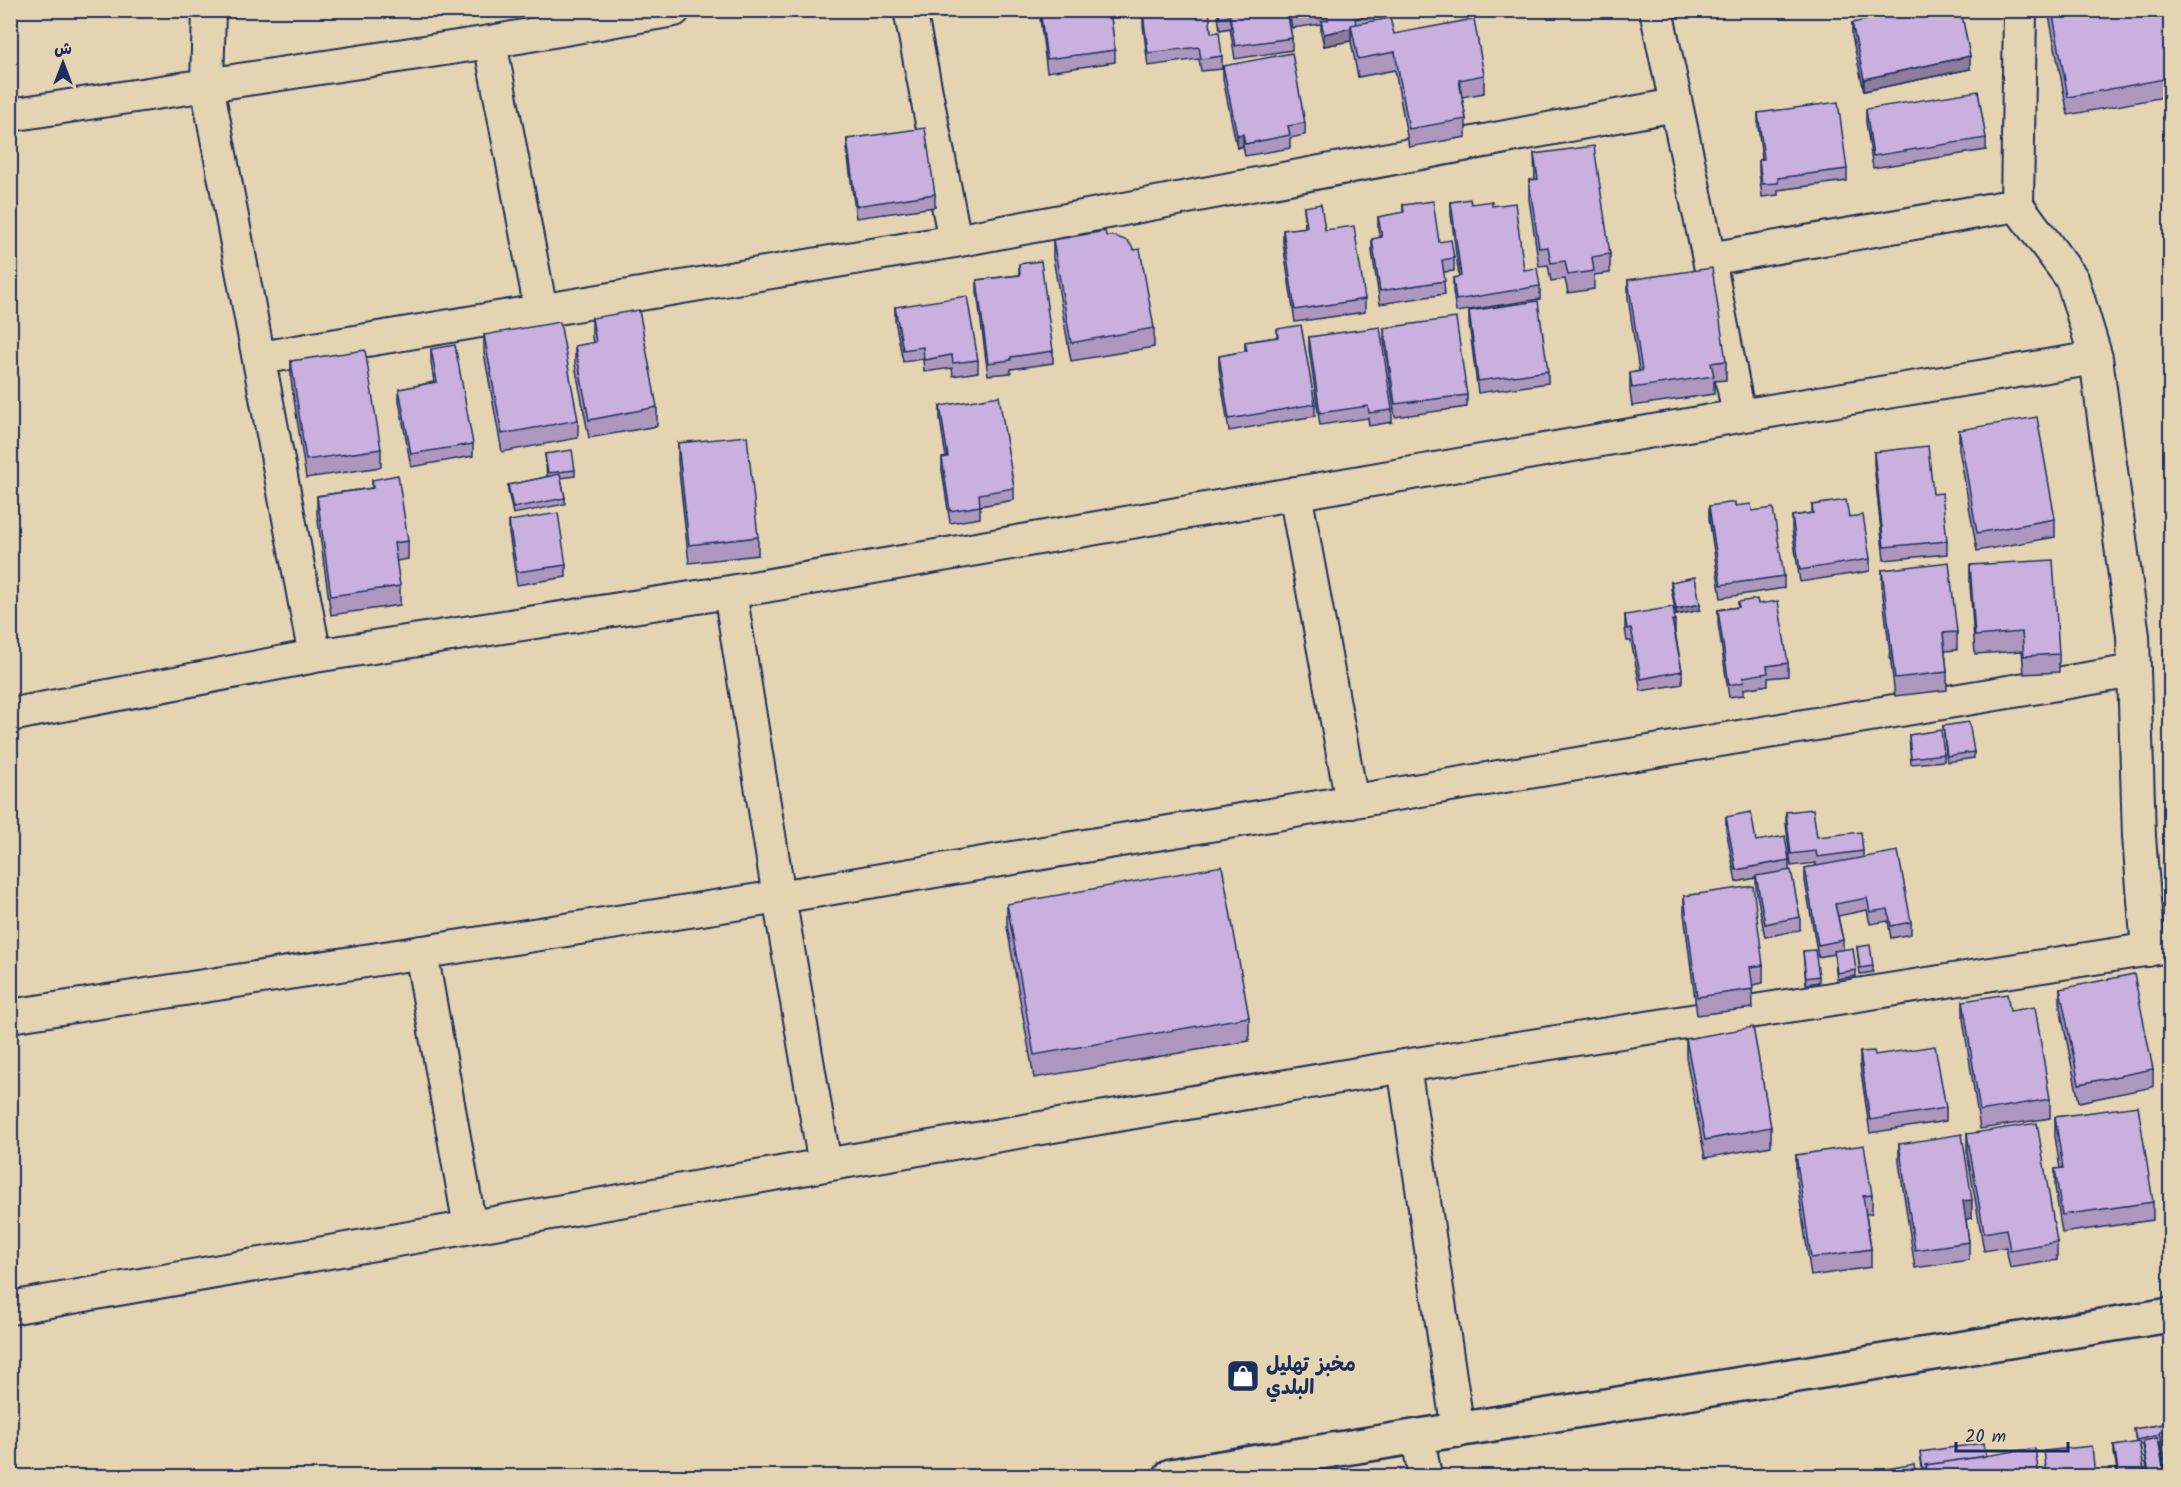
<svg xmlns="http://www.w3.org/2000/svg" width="2181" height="1487" viewBox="0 0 2181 1487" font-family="Kalam,'Playpen Sans Arabic',sans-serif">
<rect width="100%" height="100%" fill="#e5d4b1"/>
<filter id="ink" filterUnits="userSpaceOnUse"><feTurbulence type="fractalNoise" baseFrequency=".0167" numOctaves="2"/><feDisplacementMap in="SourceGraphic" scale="12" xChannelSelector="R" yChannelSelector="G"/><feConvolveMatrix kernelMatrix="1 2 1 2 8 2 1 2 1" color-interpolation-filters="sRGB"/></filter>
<g filter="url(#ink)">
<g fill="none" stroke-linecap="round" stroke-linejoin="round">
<g stroke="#1b2f5e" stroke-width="36">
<path id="minor" d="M209,10L207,85L315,656
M910,10L955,241
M1656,10L1709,259L1739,416
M2020,10L2017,205L2072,279L2096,358L2133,636L2139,837L2148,950
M490,42L541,311
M10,115L490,42L674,10
M1709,259L2017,205
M260,358L955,241L1675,105
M1295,493L1352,802
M730,592L779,897L825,1165
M10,715L315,656L730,592L1739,416L2096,358
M421,952L470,1227
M10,1016L779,897L2134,671
M1404,1066L1458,1431
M10,1308L825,1165L1404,1066L2170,946
M1418,1438L1425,1476"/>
</g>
<g stroke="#1b2f5e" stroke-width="38">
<path id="tertiary" d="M1171,1476L2170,1315"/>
</g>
<use href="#minor" stroke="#e5d4b1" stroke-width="32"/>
<use href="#tertiary" stroke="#e5d4b1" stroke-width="33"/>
</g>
<path fill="#ad97bf" stroke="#1b2f5e" stroke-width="1.5" d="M1039,10H1110L1115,50V62L1047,72Z
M1152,10H1209L1211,33L1222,56V69L1201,71L1199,59L1148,66L1143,25V13L1152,12Z
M1217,10H1287L1292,38V50L1235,59L1230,28L1220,30Z
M1289,10H1373L1374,21L1394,34L1484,75V93L1462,97L1466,119V137L1409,147L1395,70L1358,77L1351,41L1324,46L1321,33V24L1292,28Z
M2048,10H2170V96L2068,115Z
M1852,23L1970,69L1864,91L1852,36Z
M1223,66L1305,123V135L1290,138V148L1245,156L1243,146L1237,148L1223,79Z
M1866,109L1986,138V150L1873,168L1866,122Z
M1758,113L1847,169V181L1778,190V195L1762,197L1759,172V160L1762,159L1758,126Z
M847,139L935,194V207L856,218L847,151Z
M1534,154L1610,254V273L1594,275V289L1568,293L1565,279L1551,281L1548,265L1539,266L1529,199V180H1535Z
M1451,202L1492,206L1524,270L1540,286V299L1456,312L1453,291V278L1459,277L1451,214Z
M1403,205L1454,258V271L1443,272L1445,294L1380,304L1372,251V239L1380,238L1378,229V217L1403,213Z
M1304,207L1325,230L1365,299V312L1295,322L1283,243V230L1305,228Z
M1106,236L1154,328V347L1071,361L1053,258V240Z
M1019,264L1053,351V363L1011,369V373L988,375L977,292V280L1019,275Z
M1628,280L1726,361V380L1714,381V394L1632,406L1630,391V373L1639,371L1628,298Z
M895,307L978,360V372L953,376L952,368L924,372L923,359L903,362L895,320Z
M1469,311L1548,371V383L1478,393L1469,323Z
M592,318L657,407V426L589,438L575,365V346L593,343L592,337Z
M1384,328L1467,395V407L1395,417L1384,340Z
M1277,329L1315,404V416L1229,431L1219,368V356L1245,351V342L1277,337Z
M484,335L578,420V438L502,452L484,353Z
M1309,337L1392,410V422L1369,426L1368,418L1320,425L1309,349Z
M431,349L473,444V456L411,467L399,401V389L434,382L431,362Z
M291,361L381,449V467L306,478L291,380Z
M940,406L1014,488V500L980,506V518L950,523L942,470V458H946L940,419Z
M1959,430L2055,519V537L1977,551L1959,449Z
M678,443L758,537V555L689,563L678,462Z
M1874,452L1933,494L1947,541V554L1884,560L1874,464Z
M545,454L575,470V476L561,478L565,498V504L513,514L508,491V485L547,477Z
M372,480L408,541V559L396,561L400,586V605L331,615L317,514V496L372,488Z
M1812,505L1849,517L1870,559V571L1800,582L1792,529V516L1812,513Z
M1709,506H1735L1752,511L1784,576V588L1721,598L1709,518Z
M509,521L566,565V577L517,585L509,533Z
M1970,565L2059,654V672L2024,674L2022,651L1975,654L1970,584Z
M1882,570L1957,632V650L1945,651L1947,672V690L1895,696L1882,588Z
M1671,582L1700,610L1676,615L1671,588Z
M1738,602L1758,604L1788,663V676L1768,678V685L1744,689V695L1729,697L1718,623V610L1738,607Z
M1625,615L1675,632L1682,671V684L1641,691L1631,641H1627L1625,628Z
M1943,726L1974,752V758L1947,762Z
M1909,735L1944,754V761L1911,764Z
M1786,812L1817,837L1863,851V857L1911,922V934L1891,938L1888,921L1870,924L1867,910L1838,916L1843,940V950L1856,970V976L1837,979L1834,954L1818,957L1805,881V868L1816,866V863L1791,866L1786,824Z
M1726,817L1756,841L1789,860V870L1800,917V930L1765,937L1756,889V878L1736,882L1726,829Z
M1684,896L1763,965V983L1752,985L1753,1008L1697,1015L1684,914Z
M1007,904L1249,1017V1041L1034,1078L1007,927Z
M1857,947L1873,966V972L1860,974Z
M1803,951L1819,976V982L1806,984Z
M2060,989L2153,1069V1087L2079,1102L2060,1007Z
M1963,1001L2050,1099V1118L1980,1129L1963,1019Z
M1686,1039L1771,1127V1146L1705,1158L1686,1057Z
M1860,1052L1875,1055L1946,1108V1121L1870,1133L1860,1065Z
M2055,1117L2153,1202V1220L2062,1233L2055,1187V1169H2060L2055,1136Z
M1967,1134L2057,1242V1260L2010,1268L2006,1247L1984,1251L1967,1152Z
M1899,1144L1972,1218L1966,1219L1969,1242V1260L1915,1268L1899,1162Z
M1796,1155L1872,1195V1213L1866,1214L1871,1249V1267L1811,1276L1796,1174Z
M2170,1423V1476H2166L2160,1442H2159L2164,1476H2148L2143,1445H2140L2145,1476H2118L2114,1453V1446L2136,1443L2134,1429Z
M1920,1452L1986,1456L2039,1476H1926V1475H1923Z"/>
<path fill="#8d7b9b" stroke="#1b2f5e" stroke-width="1.5" d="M1351,28V41L1324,46V34Z
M1970,56V69L1864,91V79Z
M1243,134V146L1237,148V135Z
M1700,604V610L1676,615V609Z
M1672,620H1675V632L1672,633Z
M1972,1200V1218L1963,1220V1201Z"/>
<path fill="#c9b0de" stroke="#1b2f5e" stroke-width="1.5" d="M1040,10H1110L1115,50L1047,59Z
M1152,10H1209L1211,33L1219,32L1222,56L1201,59L1199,47L1148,53L1143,13L1152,12Z
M1219,10H1287L1292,38L1235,46L1230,16L1220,18Z
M1291,10H1373L1374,16L1355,18L1356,24L1351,25V28L1324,34L1321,21L1328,20L1327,11L1292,16Z
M1913,10H1961L1970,56L1864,79L1852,23Z
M2052,10H2170V78L2068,97Z
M1390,18L1394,34L1474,19L1484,75L1459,80L1466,119L1409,129L1395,52L1358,59L1351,25Z
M1292,53L1305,123L1288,126L1290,135L1245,144L1243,134L1237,135L1223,66Z
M1978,91L1986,138L1873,156L1866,109Z
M1838,102L1847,169L1778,178V183L1762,184L1759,160L1764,159L1758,113Z
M925,128L935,194L856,206L847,139Z
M1594,146L1610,254L1592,257L1594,271L1568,275L1565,261L1551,263L1548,247L1539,248L1529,180L1538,179L1534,154Z
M1470,199L1471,204L1492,201V206L1515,203L1524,270L1537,268L1540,286L1456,300L1453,278L1461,276L1451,202Z
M1433,201L1439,242L1451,240L1454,258L1442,260L1445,281L1380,291L1372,239L1382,237L1378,217L1404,212L1403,205Z
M1321,204L1325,230L1354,226L1365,299L1295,310L1283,230L1307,227L1304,207Z
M1105,231L1106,236H1114L1128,241L1134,250L1140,249L1154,328L1071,343L1053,240Z
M1041,261L1053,351L1011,357V360L988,363L977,280L1020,275L1019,264Z
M1712,268L1726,361L1711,363L1714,376L1632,388L1630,373L1642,371L1628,280Z
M967,296L978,360L953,363L952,355L924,360L923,347L903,350L895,307Z
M1538,301L1548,371L1478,381L1469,311Z
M639,310L657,407L589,420L575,346L596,342L592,318Z
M1456,318L1467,395L1395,404L1384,328Z
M560,322L578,420L502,434L484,335Z
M1301,325L1315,404L1229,419L1219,356L1247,351L1245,342L1278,337L1277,329Z
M1380,327L1392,410L1369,413L1368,406L1320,413L1309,337Z
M455,345L473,444L411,454L399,389L437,382L431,349Z
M365,350L381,449L306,460L291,361Z
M999,396L1014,488L979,494L980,506L950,511L942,458L948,457L940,406Z
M2037,417L2055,519L1977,533L1959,430Z
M747,436L758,537L689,545L678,443Z
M1928,446L1933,494L1942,493L1947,541L1884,547L1874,452Z
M572,450L575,470L548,473L545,454Z
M560,474L565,498L513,508L508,485Z
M398,475L408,541L394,543L400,586L331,596L317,496L373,488L372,480Z
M1846,500L1849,517L1863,515L1870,559L1800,570L1792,516L1813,513L1812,505Z
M1735,502V506L1751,504L1752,511L1773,508L1784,576L1721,585L1709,506Z
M558,513L566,565L517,572L509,521Z
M2053,560L2059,654L2024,656L2022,632L1975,636L1970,565Z
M1949,562L1957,632L1943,633L1947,672L1895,678L1882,570Z
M1695,577L1700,604L1676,609L1671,582Z
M1757,599L1758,604L1778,601L1788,663L1767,666L1768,673L1743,677L1744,682L1729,685L1718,610L1739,607L1738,602Z
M1673,607L1675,620H1672L1682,671L1641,679L1631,628L1627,629L1625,615Z
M1969,722L1974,752L1947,756L1943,726Z
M1941,730L1944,754L1911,758L1909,735Z
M1813,809L1817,837L1861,832L1863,851L1817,857L1816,851L1791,854L1786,812Z
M1751,812L1756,841L1785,836L1789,860L1736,870L1726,817Z
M1898,851L1911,922L1891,926L1888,909L1870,912L1867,898L1835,904L1843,940L1818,945L1805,868Z
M1222,866L1249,1017L1034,1055L1007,904Z
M1791,870L1800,917L1765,924L1756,876Z
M1753,886L1763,965L1750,967L1753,989L1697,997L1684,896Z
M1870,945L1873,966L1860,968L1857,947Z
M1853,948L1856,970L1837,973L1834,951Z
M1815,950L1819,976L1806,978L1803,951Z
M2134,974L2153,1069L2079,1084L2060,989Z
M2007,994L2010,1011L2035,1007L2050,1099L1980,1111L1963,1001Z
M1753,1027L1771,1127L1705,1140L1686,1039Z
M1935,1046L1946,1108L1870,1120L1860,1052L1874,1051L1875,1055Z
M2138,1106L2153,1202L2062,1215L2055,1169L2063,1168L2055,1117Z
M2037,1123L2057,1242L2010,1250L2006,1229L1984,1233L1967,1134Z
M1962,1134L1972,1200L1963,1201L1969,1242L1915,1250L1899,1144Z
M1864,1145L1872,1195L1863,1196L1871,1249L1811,1258L1796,1155Z
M2170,1423V1431L2160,1432V1435L2136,1440L2134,1429Z
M2170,1431V1476H2168L2160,1432Z
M2158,1438L2164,1472L2149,1474L2143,1441Z
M2139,1442L2145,1476H2119L2114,1446Z
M1984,1443L1986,1456L1926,1465V1468L1923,1469L1920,1452Z
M2092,1446L2095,1476H2047L2044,1451Z
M2035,1448L2039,1476H1928L1926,1465Z
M1914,1464L1916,1476H1848Z"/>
</g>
<defs>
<g id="shop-square" transform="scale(1.725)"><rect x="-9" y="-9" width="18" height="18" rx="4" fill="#1b2f5e" stroke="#e5d4b1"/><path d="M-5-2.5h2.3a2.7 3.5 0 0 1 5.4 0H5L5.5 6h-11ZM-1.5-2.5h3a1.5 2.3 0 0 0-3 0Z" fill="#fff"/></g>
</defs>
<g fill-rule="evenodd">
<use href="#shop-square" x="1243" y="1376"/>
</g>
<g text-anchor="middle" stroke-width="5" stroke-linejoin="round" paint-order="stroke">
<g font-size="20" font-weight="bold" fill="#1b2f5e" stroke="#e5d4b1" text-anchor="start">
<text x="1266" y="1371">مخبز تهليل<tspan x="1266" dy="23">البلدي</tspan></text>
</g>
</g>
<rect width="2181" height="1487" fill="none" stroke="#e5d4b1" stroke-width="36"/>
<rect x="18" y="18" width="2145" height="1451" fill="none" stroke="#1b2f5e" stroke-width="2" filter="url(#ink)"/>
<g transform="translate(63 63)" stroke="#e5d4b1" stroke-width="4.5" paint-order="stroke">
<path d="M0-4.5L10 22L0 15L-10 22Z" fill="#1b2f5e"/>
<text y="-9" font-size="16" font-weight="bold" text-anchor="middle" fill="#1b2f5e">ش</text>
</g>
<path d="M1956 1442v9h112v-9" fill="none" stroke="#1b2f5e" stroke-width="3"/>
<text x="1965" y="1442" font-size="18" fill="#1b2f5e" stroke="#e5d4b1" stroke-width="4.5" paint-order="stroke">20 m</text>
</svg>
